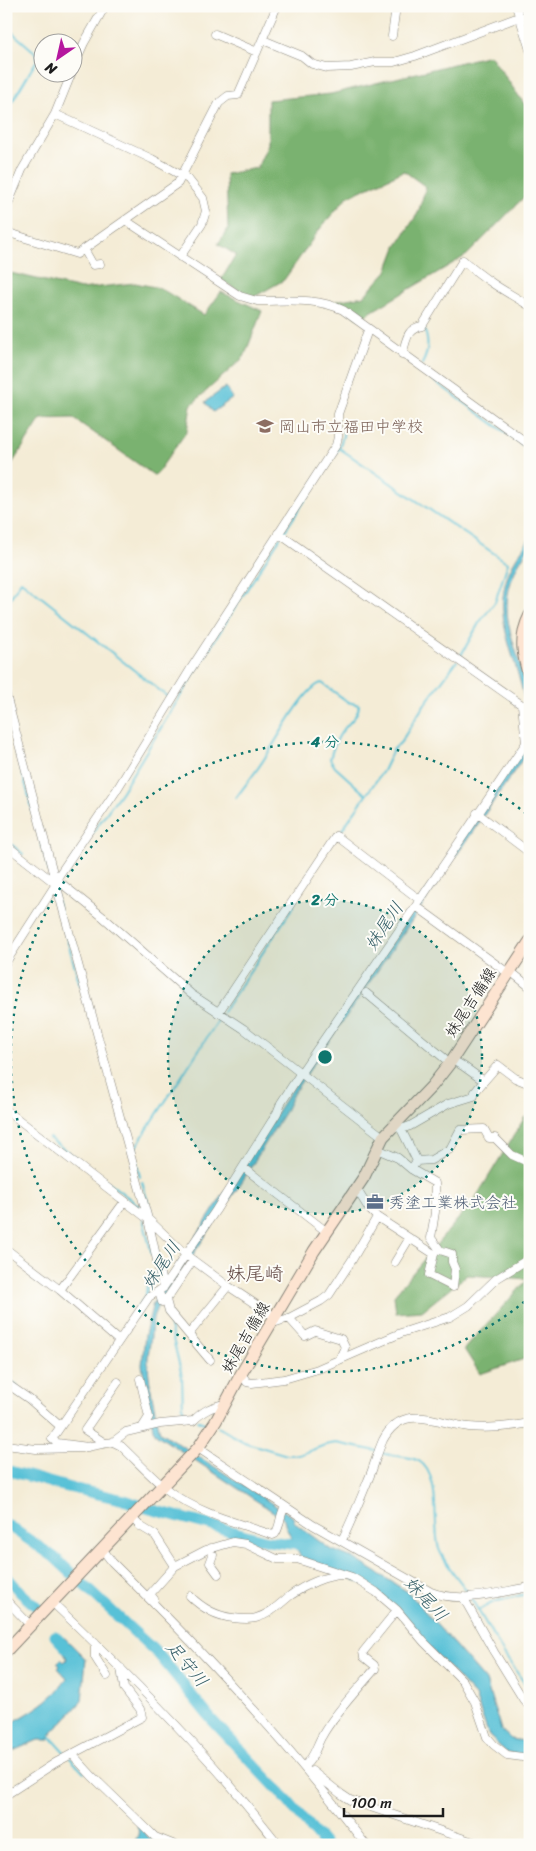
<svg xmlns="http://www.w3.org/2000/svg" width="536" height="1851" viewBox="0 0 536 1851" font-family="Sriracha,'Klee One',sans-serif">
<rect width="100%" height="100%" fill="#fdfcf7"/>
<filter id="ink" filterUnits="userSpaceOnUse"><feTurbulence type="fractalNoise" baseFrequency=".02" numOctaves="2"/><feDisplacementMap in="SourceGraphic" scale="10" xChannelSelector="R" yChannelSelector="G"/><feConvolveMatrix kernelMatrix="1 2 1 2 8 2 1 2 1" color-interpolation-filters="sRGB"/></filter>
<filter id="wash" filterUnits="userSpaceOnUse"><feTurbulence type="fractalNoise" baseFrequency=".0096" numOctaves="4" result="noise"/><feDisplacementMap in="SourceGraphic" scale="20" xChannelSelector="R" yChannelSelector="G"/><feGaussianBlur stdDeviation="1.12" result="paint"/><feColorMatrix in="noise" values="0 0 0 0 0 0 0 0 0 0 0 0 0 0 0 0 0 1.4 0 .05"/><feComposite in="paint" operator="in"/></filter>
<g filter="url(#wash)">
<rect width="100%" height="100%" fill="#f4ecd6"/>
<path fill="#7ab270" stroke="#4b6746" d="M490,55L530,112V191L467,255L359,319L335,301L364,296L387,271L396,247L418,213L426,187L404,171L347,197L319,230L284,280L252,298L221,280L236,255L218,244L228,229L226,174L257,168L268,144V100L331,94Z
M6,272L81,289L135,283L160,288L204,315L221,292L262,311L244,357L191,405L187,431L155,476L73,418L41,419L6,473Z
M525,1117H530V1357L480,1374L464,1349L528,1279L467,1275L422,1311L396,1313L394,1295L475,1199Z"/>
<path fill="#59c1d7" stroke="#3a6e7a" d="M226,387L233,398L213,412L205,402Z
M530,538C530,549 523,555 518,565C512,576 507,592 507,605C506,630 518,652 523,676C529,700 530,723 530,748L293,1094L284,1113L243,1180L166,1295C155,1306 152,1319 151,1333C151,1343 147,1353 148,1364C149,1386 155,1410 160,1432L293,1517L294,1521L300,1527L330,1549L355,1559L408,1592L480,1674L486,1681L501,1730L511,1739L530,1742V1757L507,1753L489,1736L475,1696L375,1589L301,1557L286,1527L284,1519L157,1435L153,1429L142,1365L145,1335L153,1303L286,1098L527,743C526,727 527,710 523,693C513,648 489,610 513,564C518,555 524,546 530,538Z
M60,1638H65L86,1659L82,1701L51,1734L49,1740H38L6,1754V1726C28,1714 54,1700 67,1678L58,1668L60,1666L57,1663L61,1659L64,1662L67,1659C65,1653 58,1647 57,1642Z
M139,1824L148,1837L154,1840L152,1844C147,1846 142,1842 137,1844L134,1842C138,1837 140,1832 137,1826Z"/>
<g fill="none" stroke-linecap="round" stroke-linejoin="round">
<path stroke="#59c1d7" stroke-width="2" d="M6,27L37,54V60L6,112
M422,364C429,351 429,342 424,328
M419,370L530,450
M339,448L508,563L495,602L479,623L460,657
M283,534L339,448L343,436V431
M6,605L21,581L168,697
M6,712L50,875
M236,798C246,784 257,771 266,756C276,742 306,685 322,683L348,702L359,705C359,717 345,725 339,736C335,743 332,751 330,759L335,767L366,795
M339,834L383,771L393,750L401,742L424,705L457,661
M6,840L23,854
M79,852L122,791L229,617L280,538
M62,879L76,856
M54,893L80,985
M223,1012L294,906
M49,1138L141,1207
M140,1177L134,1152L135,1148L221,1016
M142,1182L151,1213
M143,1219L152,1255
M167,1314L182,1376L183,1410L193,1418
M127,1323L146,1295L147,1285L156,1272
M6,1378L18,1387
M197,1420L209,1425
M218,1427L244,1442L287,1455H299L325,1445L336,1443L377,1451
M381,1453C393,1457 408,1455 419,1461C442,1475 432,1527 439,1549C445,1565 460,1580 469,1594
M471,1598L504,1654L530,1691
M478,1610L494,1602L530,1593
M50,1736L67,1755
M70,1758L84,1773"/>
<path stroke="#59c1d7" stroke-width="11" d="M6,1470L63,1486L124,1500L150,1509L268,1541L309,1546
M6,1524L54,1557L159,1655L211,1719L280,1792L325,1845
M6,1576L21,1593L37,1607
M55,1636L69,1651"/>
</g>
</g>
<g filter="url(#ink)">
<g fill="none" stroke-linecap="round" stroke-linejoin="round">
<g stroke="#888479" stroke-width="9">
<path id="minor" d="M516,6L530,50
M519,19L530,14
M215,34L257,52
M392,36L396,6
M263,40L302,56L312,64L327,68L351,67L375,62H394L415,56L519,17
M72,70L84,43L105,6
M55,114L152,159L188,179L203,198L206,211L202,224L180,257
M6,209L22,170L55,114L72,72
M125,220L240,296L257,301C287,301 316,297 343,310L530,445
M6,232L77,254L178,183L219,103L228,96L238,95L277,6
M84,249L93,265L100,264
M402,354C407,340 406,329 422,326L463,260C483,279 506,292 530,306
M278,533L522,705L530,704
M6,695L56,884L148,1219L163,1288
M477,813L530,853
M6,845L56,884
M56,879L103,917L191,994L244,1029L383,1137
M55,881L116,791L190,670L336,445L338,437V414L368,330
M420,900L526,743L522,705
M416,906L508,973
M6,962L56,884
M510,971L530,987
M366,993L450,1063
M218,1013L336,836L338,837L420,900L300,1074
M452,1060L463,1066L484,1081L498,1065L515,1078L530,1084
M6,1110L148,1219L186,1255L228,1286L275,1317
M393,1125L401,1129L410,1126L448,1104L474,1096L475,1092L484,1081
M401,1129L417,1161
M377,1149L398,1158L411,1169L417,1161L431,1160L450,1149L460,1130L484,1129L489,1138H495L512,1155L530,1163
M243,1167L327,1232
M356,1188L369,1209L377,1217L434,1254L429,1275L453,1287L455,1269L452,1262V1254L440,1250L431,1238L435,1212V1183L411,1169
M6,1249L60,1290L119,1341
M395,1262L409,1239
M60,1290L125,1201
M159,1292L162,1302L166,1300L193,1260
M166,1300L169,1311L210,1360
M289,1318L305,1336L315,1331L341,1339L345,1347L339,1360
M270,1324L289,1318L321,1301L329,1295L352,1260L377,1217
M189,1334L228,1286
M241,1374L247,1382L252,1383L284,1379L318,1369L401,1333L450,1317L468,1306L496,1279L530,1258
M140,1379L149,1417L142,1428
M6,1383L29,1399L60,1426
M113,1442L121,1446C137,1461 152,1478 169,1491C199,1514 238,1523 273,1535L275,1534C281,1526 279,1516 285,1507
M105,1443L85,1430L118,1382
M6,1445L36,1449L81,1448L113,1442L126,1432L160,1424L193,1421C203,1411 210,1407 225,1404
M88,1447L57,1443L52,1439L149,1297L163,1288L216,1210L277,1113L281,1103L300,1074
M198,1448L313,1525L431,1592C461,1604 498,1592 530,1587
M132,1518L140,1526L155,1535L175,1566L150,1594L154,1599
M342,1540C353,1518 362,1495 371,1473C375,1462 378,1451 383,1440C403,1402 436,1423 469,1427C489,1429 509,1427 530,1423
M211,1548L213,1555L210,1563L218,1574
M103,1550L112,1562C203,1651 289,1744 366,1845
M175,1566L206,1550L233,1542L246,1544L277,1559H297L352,1577L376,1592L397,1610L424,1642L463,1681L475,1702L487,1737L494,1745L507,1755L530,1758
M190,1596C202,1608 216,1616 233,1618C241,1619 249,1620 256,1618C271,1614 279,1604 291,1595C305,1585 326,1575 344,1575
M463,1597L494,1652L523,1699L530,1707
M6,1600L30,1625
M52,1602C106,1653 159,1705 208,1760C233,1787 256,1816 279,1845
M95,1643V1657L107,1676
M72,1754L92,1776L149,1831L155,1837L175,1845
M304,1766C314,1759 316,1746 322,1736C334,1714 358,1689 375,1669L374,1665L364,1657L363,1652L397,1610
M312,1771L341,1794L350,1800L482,1845
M6,1795L55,1763L142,1717L140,1709L124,1688L121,1668"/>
</g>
<g stroke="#888479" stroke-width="13">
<path id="secondary" d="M530,615C518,638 523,657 530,680
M6,1651L198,1448L216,1421L241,1374L314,1251L364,1177L383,1137L432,1086L450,1063L530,941"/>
</g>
<use href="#minor" stroke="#fff" stroke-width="8"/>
<use href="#secondary" stroke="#fde4d1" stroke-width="11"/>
</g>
</g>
<circle cx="325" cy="1057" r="157" fill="#0f766e" fill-opacity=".12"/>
<g fill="none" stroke="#0f766e" stroke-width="2.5" stroke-dasharray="2.5 5">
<circle cx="325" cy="1057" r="157"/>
<path d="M530 1297A315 315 0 1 1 530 817"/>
</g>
<defs>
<g id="school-bare" transform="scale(1.35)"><path d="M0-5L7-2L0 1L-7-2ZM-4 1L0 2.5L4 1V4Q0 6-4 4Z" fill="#8d6e63" stroke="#fdfcf7" stroke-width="2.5" paint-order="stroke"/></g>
<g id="office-bare" transform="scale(1.35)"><path d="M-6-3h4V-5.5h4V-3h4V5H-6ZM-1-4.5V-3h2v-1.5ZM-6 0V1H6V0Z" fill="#5c6f8a" stroke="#fdfcf7" stroke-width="2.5" paint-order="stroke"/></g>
</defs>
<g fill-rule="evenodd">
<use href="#school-bare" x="265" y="426"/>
<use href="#office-bare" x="375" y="1202"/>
</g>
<g text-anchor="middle" stroke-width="4" stroke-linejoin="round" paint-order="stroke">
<g font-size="16" fill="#785e54" stroke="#fdfcf7" text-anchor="start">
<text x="279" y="432">岡山市立福田中学校</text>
</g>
<g font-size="16" fill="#1c1c1c" stroke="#fdfcf7">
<text transform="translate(470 1002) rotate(-57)" y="6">妹尾吉備線</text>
<text transform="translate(245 1337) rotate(-60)" y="6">妹尾吉備線</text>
</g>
<g font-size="16" fill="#4e5e75" stroke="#fdfcf7" text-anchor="start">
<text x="389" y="1208">秀塗工業株式会社</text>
</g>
<g font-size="18" font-style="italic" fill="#345e67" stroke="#fdfcf7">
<text transform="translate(384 926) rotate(-56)" y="6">妹尾川</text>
<text transform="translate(161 1265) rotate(-56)" y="6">妹尾川</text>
<text transform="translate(426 1599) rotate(47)" y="6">妹尾川</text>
<text transform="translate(187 1664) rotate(50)" y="6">足守川</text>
</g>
<g font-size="19" fill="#5f4541" stroke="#fdfcf7">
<text x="255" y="1280">妹尾崎</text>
</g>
</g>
<circle cx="325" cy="1057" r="8" fill="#0f766e" stroke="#fdfcf7" stroke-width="2.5"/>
<g font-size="15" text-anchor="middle" font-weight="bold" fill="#0f766e" stroke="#fdfcf7" stroke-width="4" stroke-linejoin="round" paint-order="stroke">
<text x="325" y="747">4 分</text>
<text x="325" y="905">2 分</text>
</g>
<rect width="536" height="1851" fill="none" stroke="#fdfcf7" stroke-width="25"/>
<g transform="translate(58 58) rotate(214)"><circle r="24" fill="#fdfcf7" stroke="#a3a29f"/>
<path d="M0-4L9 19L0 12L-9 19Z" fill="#b5179e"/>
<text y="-8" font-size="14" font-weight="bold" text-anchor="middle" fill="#1c1c1c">N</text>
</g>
<path d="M344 1808v8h99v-8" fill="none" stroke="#1c1c1c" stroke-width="2.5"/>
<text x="351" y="1808" font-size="15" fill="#1c1c1c" stroke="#fdfcf7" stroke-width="4" paint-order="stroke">100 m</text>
</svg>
